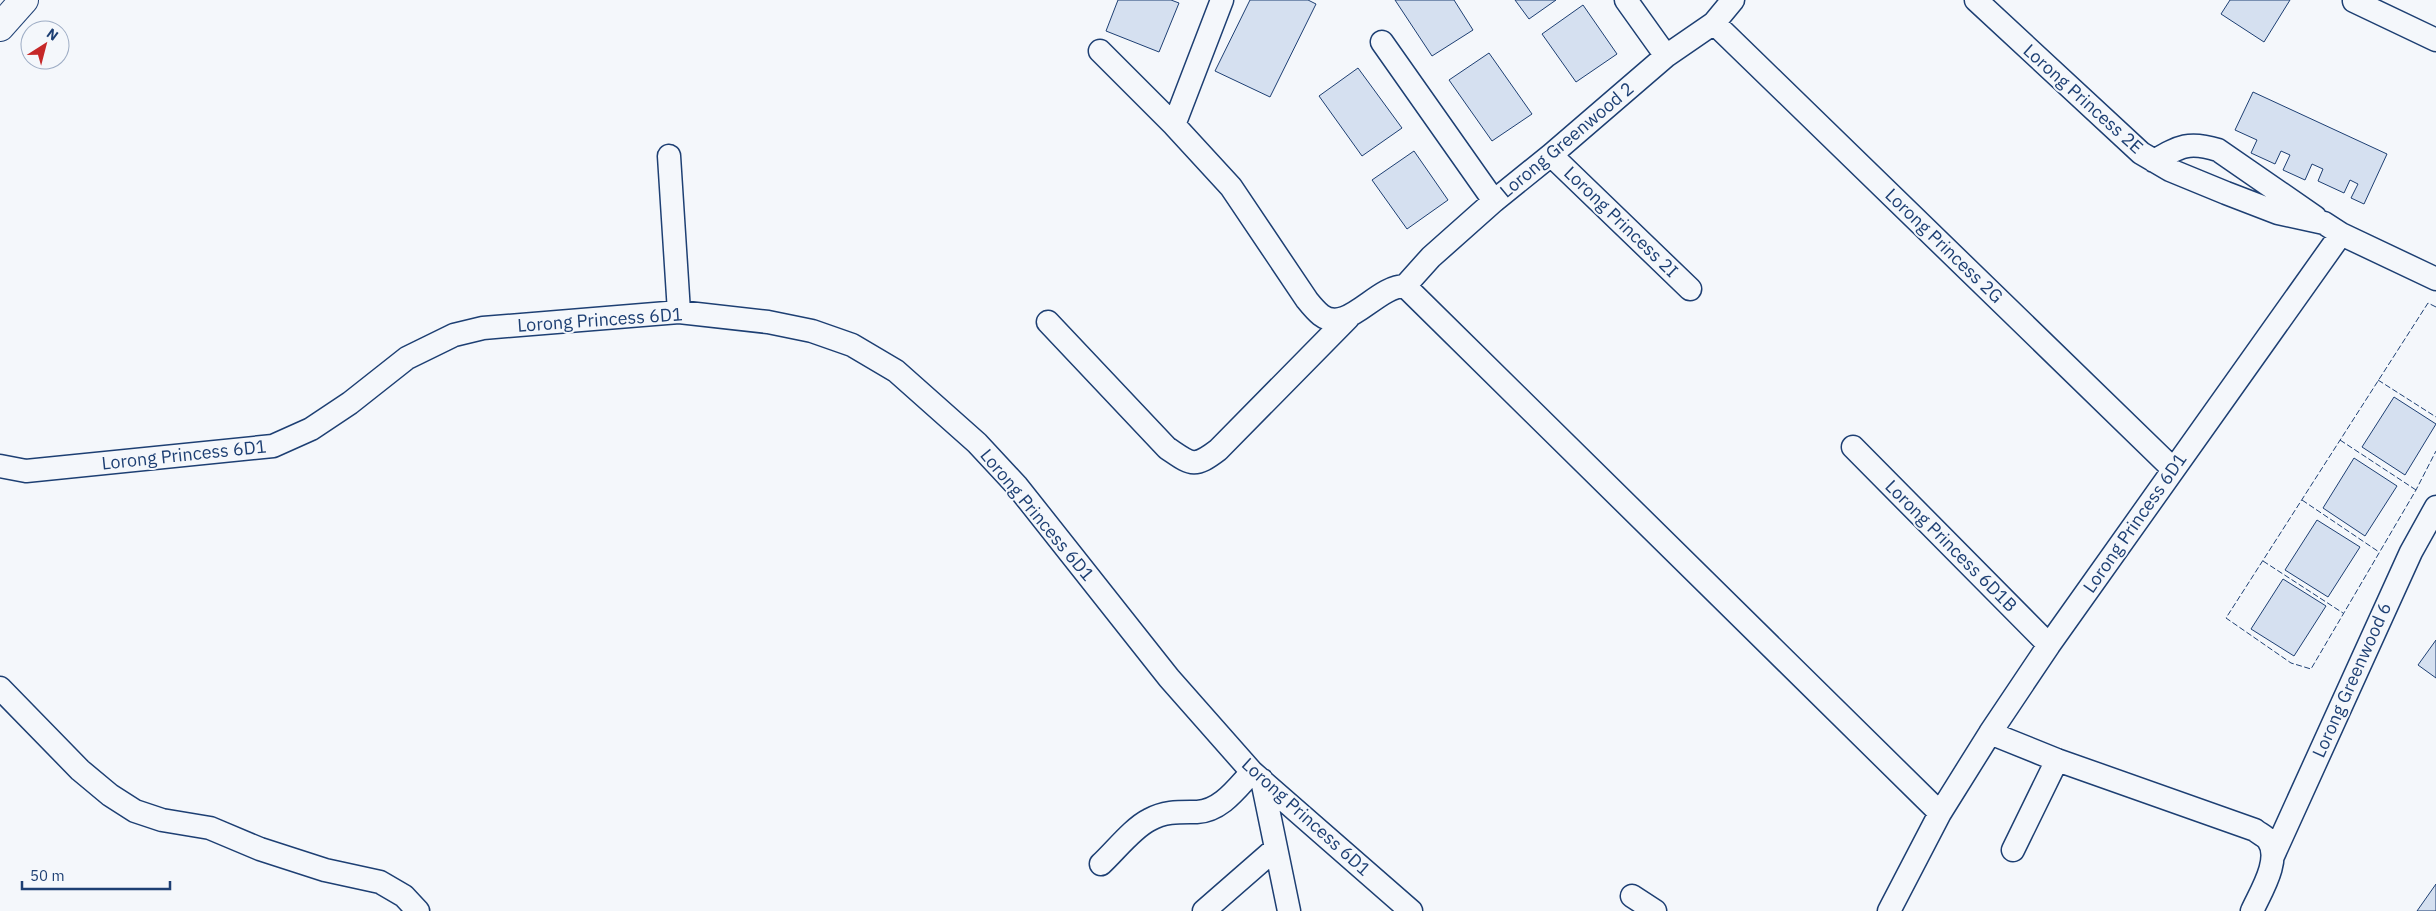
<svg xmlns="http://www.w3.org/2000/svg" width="2436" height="911" viewBox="0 0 2436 911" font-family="'IBM Plex Sans',sans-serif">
<rect width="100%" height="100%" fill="#f4f7fb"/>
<path fill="#d5e0f0" stroke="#1d3f73" d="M1118,0H1171L1179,3L1159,52L1106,31Z
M1250,0H1308L1316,4L1270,97L1215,71Z
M1395,0H1454L1473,30L1432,56Z
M1515,0H1556L1529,19Z
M2230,0H2290L2264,42L2221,14Z
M1583,5L1617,54L1576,82L1542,34Z
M1489,53L1532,114L1492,141L1449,80Z
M1358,68L1402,128L1362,156L1319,96Z
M2253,92L2387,154L2364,204L2351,198L2358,184L2350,180L2344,193L2318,181L2323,169L2312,164L2305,180L2283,170L2290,155L2281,151L2275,164L2251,153L2257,140L2235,130Z
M1414,151L1448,200L1407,229L1372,180Z
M2394,397L2436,424L2405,475L2362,447Z
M2354,458L2397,486L2365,536L2323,508Z
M2317,520L2360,547L2328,597L2285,570Z
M2283,579L2326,606L2294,656L2251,629Z
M2436,640V678L2418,665Z
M2436,884V911H2417Z"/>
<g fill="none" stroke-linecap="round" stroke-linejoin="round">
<g stroke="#1d3f73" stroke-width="25">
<path id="minor" d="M1626,0L1666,56
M1976,0L2141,153L2170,170L2226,193L2278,213L2324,223L2341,234L2436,279
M2354,1L2436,40
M1714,23L2173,469
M1382,42L1494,201
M1100,51L1174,125L1231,187L1307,300C1311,305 1316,311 1321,315C1347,335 1376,286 1405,286L1940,813
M1174,125L1222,0
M1551,155L1690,289
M669,156L679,312
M2154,161C2180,146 2189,141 2218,150L2315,217
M1405,286L1431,257L1494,201L1551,155L1666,56L1714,23L1733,0
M1048,322L1167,448C1191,464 1193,469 1218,450L1348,318
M1853,447L2049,645
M0,466L26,471L273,446L311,429L350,403L407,358L454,335L483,328L679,312L768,322L812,331L852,345L896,371L977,443L1017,486L1169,678L1252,772L1411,911
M0,688L80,770L110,795L135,811L162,820L210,828L260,849L325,870L380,882L404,896L418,911
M1990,733L2057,760L2255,830C2258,833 2265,836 2268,840C2282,859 2260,893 2252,911
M1262,780L1289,911
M2013,850L2057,760
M2273,856L2411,552L2436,507
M1101,864C1115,851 1133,828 1149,820C1165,811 1180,812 1197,812C1221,811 1237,788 1252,772
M1632,896L1655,911
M1204,911L1275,849
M1889,911L1940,813L1990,733L2049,645L2341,234"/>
</g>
<g stroke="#1d3f73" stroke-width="30">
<path id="highway" d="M0,27L24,0"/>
</g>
<use href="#minor" stroke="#f4f7fb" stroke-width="22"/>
<use href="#highway" stroke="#f4f7fb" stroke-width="28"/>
<path stroke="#1d3f73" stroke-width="1" stroke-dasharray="6 2.5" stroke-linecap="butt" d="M2436,307L2428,303L2226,618L2291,663L2311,669L2416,490L2436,451
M2378,380L2436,417
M2340,440L2416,490
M2302,500L2379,552
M2263,561L2343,613"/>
</g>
<g text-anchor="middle" stroke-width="4" stroke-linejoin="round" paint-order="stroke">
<g font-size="18" fill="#1d3f73" stroke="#f4f7fb">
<text transform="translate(2083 99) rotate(42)" y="6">Lorong Princess 2E</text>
<text transform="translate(1567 140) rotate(-40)" y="6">Lorong Greenwood 2</text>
<text transform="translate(1621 222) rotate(44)" y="6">Lorong Princess 2I</text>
<text transform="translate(1944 246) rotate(44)" y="6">Lorong Princess 2G</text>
<text transform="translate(600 320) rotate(-4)" y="6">Lorong Princess 6D1</text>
<text transform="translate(184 455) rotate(-6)" y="6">Lorong Princess 6D1</text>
<text transform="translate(1037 515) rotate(50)" y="6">Lorong Princess 6D1</text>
<text transform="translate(2135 523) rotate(-55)" y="6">Lorong Princess 6D1</text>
<text transform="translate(1951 546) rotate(45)" y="6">Lorong Princess 6D1B</text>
<text transform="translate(2352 680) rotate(-66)" y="6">Lorong Greenwood 6</text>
<text transform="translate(1306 817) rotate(42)" y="6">Lorong Princess 6D1</text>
</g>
</g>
<g transform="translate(45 45) rotate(36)"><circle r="24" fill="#f4f7fb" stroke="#9eadc5"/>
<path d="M0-4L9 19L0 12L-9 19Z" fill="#c62828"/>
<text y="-8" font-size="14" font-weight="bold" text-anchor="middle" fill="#1d3f73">N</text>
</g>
<path d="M22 881v8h148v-8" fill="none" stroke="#1d3f73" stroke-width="2.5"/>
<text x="30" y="881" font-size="15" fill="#1d3f73" stroke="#f4f7fb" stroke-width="4" paint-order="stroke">50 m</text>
</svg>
